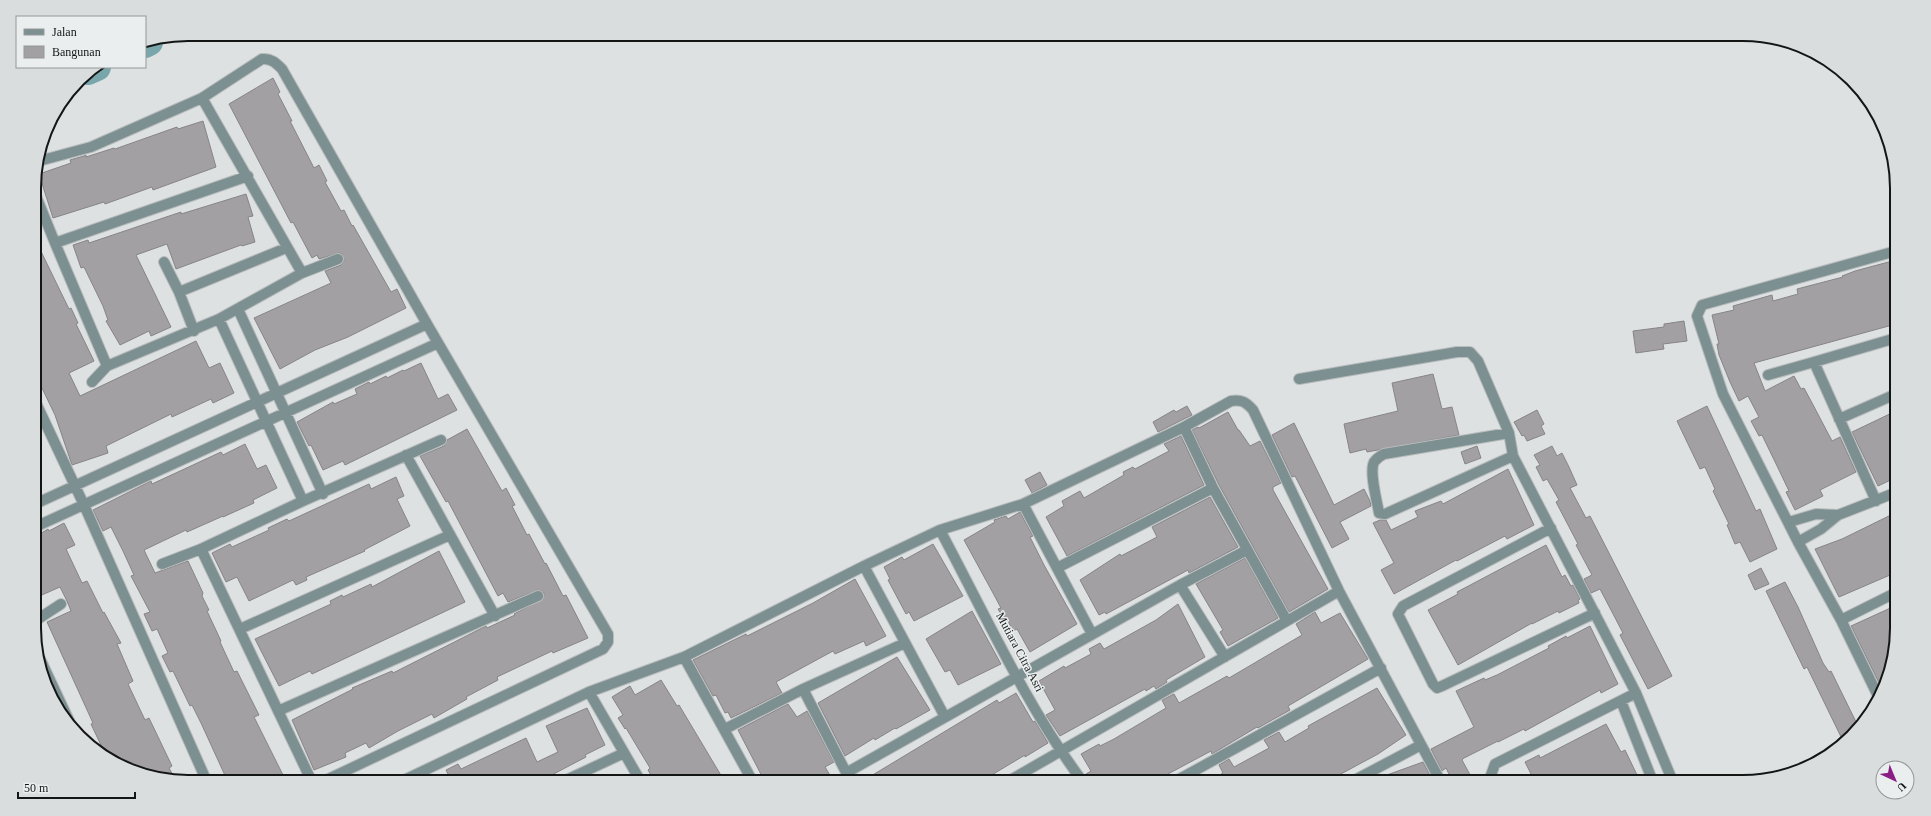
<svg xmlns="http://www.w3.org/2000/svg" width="1931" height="816" viewBox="0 0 1931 816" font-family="Georgia,serif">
<rect width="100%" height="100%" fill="#dde1e2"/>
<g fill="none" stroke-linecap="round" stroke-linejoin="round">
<path stroke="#79a6ab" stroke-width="28" d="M145,44L149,42
M88,71L97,67"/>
</g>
<path fill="#a3a0a3" stroke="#878487" d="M273,78L280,92L278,94L292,121H290L314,168L319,165L327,181L325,182L341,211L344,210L352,226L353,225L391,292L397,289L406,308L348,337L315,350L280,369L254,318L331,283L325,271L341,265L344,260L342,254L339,253L319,259L317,255L312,258L293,222L291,223L229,104Z
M203,121L216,167L153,190L152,187L105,204L104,202L53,218L39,174L71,163L70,160L84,156L86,155V157L114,148L115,149L177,127L178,129Z
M246,194L253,216L248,217L255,242L242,246L241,245L176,269L167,244L136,255L171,327L151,336L149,331L120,345L106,321L108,320L103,306L84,267L81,268L73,245L88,240L89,243L181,212V214Z
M34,237L69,309L71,308L78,323L76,324L94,361L69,373L80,396L196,341L209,368L220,363L234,393L213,403L211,399L172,417L171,414L106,446L108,453L72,465L55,415L41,386L39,387L35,378Z
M1896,260V324L1754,363L1765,391L1794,376L1801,389L1804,388L1811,401L1831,439L1832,441L1840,437L1856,472L1820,490L1823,496L1795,510L1786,492L1789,491L1779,470L1762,435L1759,436L1751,421L1759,417L1748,396L1739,401L1730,382L1719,355L1717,344H1719L1712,315L1734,310L1733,306L1772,295L1773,301L1798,294L1797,289L1843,277L1842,276L1855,271Z
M1684,321L1687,341L1663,344L1664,349L1636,353L1633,331L1664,327V324Z
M421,363L438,399L448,394L457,410L345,465L343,461L323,470L311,445L309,446L297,422L333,402L334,404L357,394L355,389L369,382L370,384L386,376L387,378L403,370L404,371Z
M1433,374L1442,409L1452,407L1459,435L1367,452L1366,449L1350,453L1344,424L1398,411L1392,383Z
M1187,406L1192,415L1158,432L1153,422L1174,410L1176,412Z
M1707,406L1756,511L1760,509L1777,549L1750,562L1740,542L1735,544L1727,525L1729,524L1713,491L1715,489L1705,467L1700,469L1677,421Z
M1537,410L1544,424L1541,426L1545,434L1527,441L1524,435L1522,436L1514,422Z
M1896,411L1897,477L1878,486L1852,432Z
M1228,412L1238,430H1239L1250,446L1260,441L1281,483L1273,487V490L1328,589L1289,612L1219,485L1192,430L1198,427L1199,428Z
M1294,423L1334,505L1364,489L1370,501L1371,506L1340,522L1349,539L1332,548L1295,476L1292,477L1272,435Z
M467,429L502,491L506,488L515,505L512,506L527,535L529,534L545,564L546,563L563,596L566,595L588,638L553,653L552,651L497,677L498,680L466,697L467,699L434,718L432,714L398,731L369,748L366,743L345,753L346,757L314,770L292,720L353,689L352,688L392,671L393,673L486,626L487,628L515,615L514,614L543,599L544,593L538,590L508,602L503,593L498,596L448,501L446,502L420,456L444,446L447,440Z
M1181,436L1204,485L1067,556L1046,517L1064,506L1062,501L1080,491L1084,498L1124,475L1123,472L1133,467L1135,469L1169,451L1164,444Z
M245,444L257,469L266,465L277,488L253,500L254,503L223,517V516L187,532L186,530L144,550L155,573L188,561L203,593L202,596L209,610L207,611L221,641L220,642L234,672L237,671L259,715L254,717L285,779L278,782H228L201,723L192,705L190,706L173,671L170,672L162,656L168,653L157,629L152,631L144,614L150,612L131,576L134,575L123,551L111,527L103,531L93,510L151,481L152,484L221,452L223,455Z
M1477,446L1481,458L1465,464L1461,452Z
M1552,446L1557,456L1562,453L1569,467L1577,485L1570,488L1586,518L1590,516L1672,676L1648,689L1620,635L1623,633L1600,589L1591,593L1584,579L1592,575L1576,545L1578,544L1556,502L1559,500L1547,479L1543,481L1536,467L1540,465L1534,455Z
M1508,469L1534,525L1507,539L1505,536L1457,561L1456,560L1394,594L1381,570L1394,563L1373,523L1380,520H1386L1391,530L1418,517L1415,511L1441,501L1443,504Z
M1040,472L1047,485L1032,493L1025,480Z
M396,477L404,496L397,499L410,526L364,550L365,551L306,577L307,580L296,585L293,580L249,601L237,577L226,582L212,553L230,544L232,547L269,530L268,528L287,519L289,521L369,484L371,489Z
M1210,497L1238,547L1189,573L1188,570L1106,614L1105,612L1099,615L1080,580L1120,554L1121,556L1157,537L1152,527Z
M1020,512L1033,536L1030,537L1044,565L1077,624L1030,652L1017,629L1013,631L1007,619L1005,620L998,609L1001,608L993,593L964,540L995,522L994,520L1006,516L1008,519Z
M1897,512V572L1839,597L1815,549L1842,539Z
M64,523L75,545L66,549L82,583L87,581L103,613L104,612L121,643L117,644L133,681L128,684L145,720L149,718L172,766L169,768L175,779L129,770L107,758L91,724L93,723L47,622L71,611L67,601L60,587L35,598V537L48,529L49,531Z
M933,544L963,596L914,621L909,612L906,614L888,580L890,579L884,567L902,557L904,560Z
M1546,545L1562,577L1565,575L1571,586L1573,585L1580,599L1578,600L1579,603L1559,613L1558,611L1532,624V623L1458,665L1428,610L1458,594L1457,592Z
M439,551L465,602L312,674L310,671L279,686L255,639L331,604L330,601L342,595L343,597L371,584L372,587Z
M1245,558L1278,618L1228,646L1220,632L1223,630L1196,584Z
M1761,568L1769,584L1755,590L1748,575Z
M855,579L886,636L866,646L864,641L835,654L833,651L776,682L782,693L731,718L728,712L725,713L716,695L713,696L693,660L746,634L747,636L813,603Z
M1785,582L1798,607L1823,663L1829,672L1831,671L1859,728L1844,743L1807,667L1804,669L1766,591Z
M1178,604L1205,657L1166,680L1167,682L1156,689L1154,686L1146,691L1145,689L1060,736L1046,715L1055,710L1039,681L1064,666L1065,668L1091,654L1089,649L1100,643L1104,649L1156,620Z
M1897,605V628L1885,687L1883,691L1851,626Z
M972,611L1001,664L958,685L950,670L945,672L926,639Z
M1315,612L1321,623L1340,613L1368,659L1288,706L1290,710L1272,720L1258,728L1257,727L1212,754L1211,751L1153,782H1091L1086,774L1091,771L1081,754L1099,744L1100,746L1114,739L1166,708L1162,700L1174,694L1179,703L1227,676L1229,678L1302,635L1296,624Z
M1590,626L1618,684L1601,693L1600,690L1525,731L1524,729L1498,742V741L1464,758L1462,760L1474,782H1453L1446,768L1442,771L1431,749L1474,727L1456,691L1484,678L1485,680L1497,675L1549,648L1548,646L1566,636L1567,638Z
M897,657L930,710L896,729L895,728L875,740L874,738L845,756L818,703Z
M661,680L677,706L679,705L725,782H655L648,770L650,768L626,728L625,729L618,718L623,715L612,697L630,686L635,695Z
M1377,688L1406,735L1378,754L1326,782H1208L1223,773L1219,765L1229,759L1234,767L1269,748L1264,740L1279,732L1285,742L1309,728L1308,726Z
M1016,693L1033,722L1035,721L1048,743L1025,757V755L980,782H861L997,700L999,703Z
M788,704L797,717L807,711L834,762L825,767L834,782H765L738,730Z
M587,708L605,745L585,755L586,757L544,779L538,782H438L449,776L446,770L458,764L461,769L526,738L537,762L558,752L546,726Z
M1606,724L1621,752L1625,750L1638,777L1630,782H1535L1525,762L1539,755L1540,758Z
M1423,762L1431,777L1420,782H1373V780Z"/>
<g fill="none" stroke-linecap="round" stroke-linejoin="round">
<g stroke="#b9bcbd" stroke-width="12">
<path id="street" d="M202,98L302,273
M39,161L91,147L202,98L262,59C271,58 276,63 282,69L427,324L608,634V642L603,649L322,782
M34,191L55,243L107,366
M55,243L248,176
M164,262L179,292L194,331
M179,292L286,248
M238,309L323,494
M219,319L303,501
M1768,375L1814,362
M1299,379L1457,352H1470L1478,361L1509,433L1513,456L1636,693L1495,764L1491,775L1494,782
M92,382L107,366L219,319L302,273L338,259
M35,401L84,505L207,782
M1839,419L1896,394
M1184,427L1213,488L1287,621
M1509,433L1384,454C1380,456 1377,458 1374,462C1369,472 1377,501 1379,513L1385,514L1513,456
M406,455L495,616
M1876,501L1814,362L1896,338
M35,504L427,324
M1023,504L1092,634
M1789,522L1816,514L1838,515
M35,527L438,343
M1551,528L1403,606L1398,614L1433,684L1437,688L1442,686L1595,613
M940,530C985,614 1026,706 1083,782
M1798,542L1821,529L1838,515L1897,492
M201,549L312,782
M162,564L201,549L303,501L441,440
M864,566L945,717
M1057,568L1213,488
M1180,585L1225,657
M1841,620L1897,592
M35,621L61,604
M240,629L450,535
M35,648L73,729
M684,657L753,782
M803,689L851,782
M589,692L641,782
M1636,693L1673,782
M1879,698L1841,620L1798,542L1723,394L1697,316L1702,305L1896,251
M1621,701L1653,782
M278,711L538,596
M725,729L803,689L905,643
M846,773L1180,585L1247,550
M400,782L589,692L684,657L864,566L940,530L1023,504L1184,427L1231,401C1241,399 1246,402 1253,410L1339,591L1441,782
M562,782L624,753
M1007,782L1339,591
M1174,782L1381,668
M1351,782L1421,745"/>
</g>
<use href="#street" stroke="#7c8f91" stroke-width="10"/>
</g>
<g text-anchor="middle" stroke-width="3" stroke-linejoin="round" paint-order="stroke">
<g font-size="12" fill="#141616" stroke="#eaeeef">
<text transform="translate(1020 652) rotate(62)" y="4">Mutiara Citra Asri</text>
</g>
</g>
<path d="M0 0H1931V816H0ZM188 41H1743A147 147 0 0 1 1890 188V628A147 147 0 0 1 1743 775H188A147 147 0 0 1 41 628V188A147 147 0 0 1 188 41Z" fill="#d9ddde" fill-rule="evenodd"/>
<path fill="none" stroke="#141616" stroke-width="2" d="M188 41H1743A147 147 0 0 1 1890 188V628A147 147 0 0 1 1743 775H188A147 147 0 0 1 41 628V188A147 147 0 0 1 188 41Z"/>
<rect x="16" y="16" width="130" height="52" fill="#eaeeef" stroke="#949898"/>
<rect x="24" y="29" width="20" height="6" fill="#7c8f91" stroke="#949898"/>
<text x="52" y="36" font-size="12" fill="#141616">Jalan</text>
<rect x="24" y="46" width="20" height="12" fill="#a3a0a3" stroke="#949898"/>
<text x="52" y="56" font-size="12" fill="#141616">Bangunan</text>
<g transform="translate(1895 780) rotate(136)"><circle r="19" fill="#eaeeef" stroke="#949898"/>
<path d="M0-3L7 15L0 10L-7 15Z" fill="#891f85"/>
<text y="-6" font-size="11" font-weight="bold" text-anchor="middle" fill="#141616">U</text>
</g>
<path d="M18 792v6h117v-6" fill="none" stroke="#141616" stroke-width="2"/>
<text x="24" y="792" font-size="12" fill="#141616" stroke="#eaeeef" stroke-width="3" paint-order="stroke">50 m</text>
</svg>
